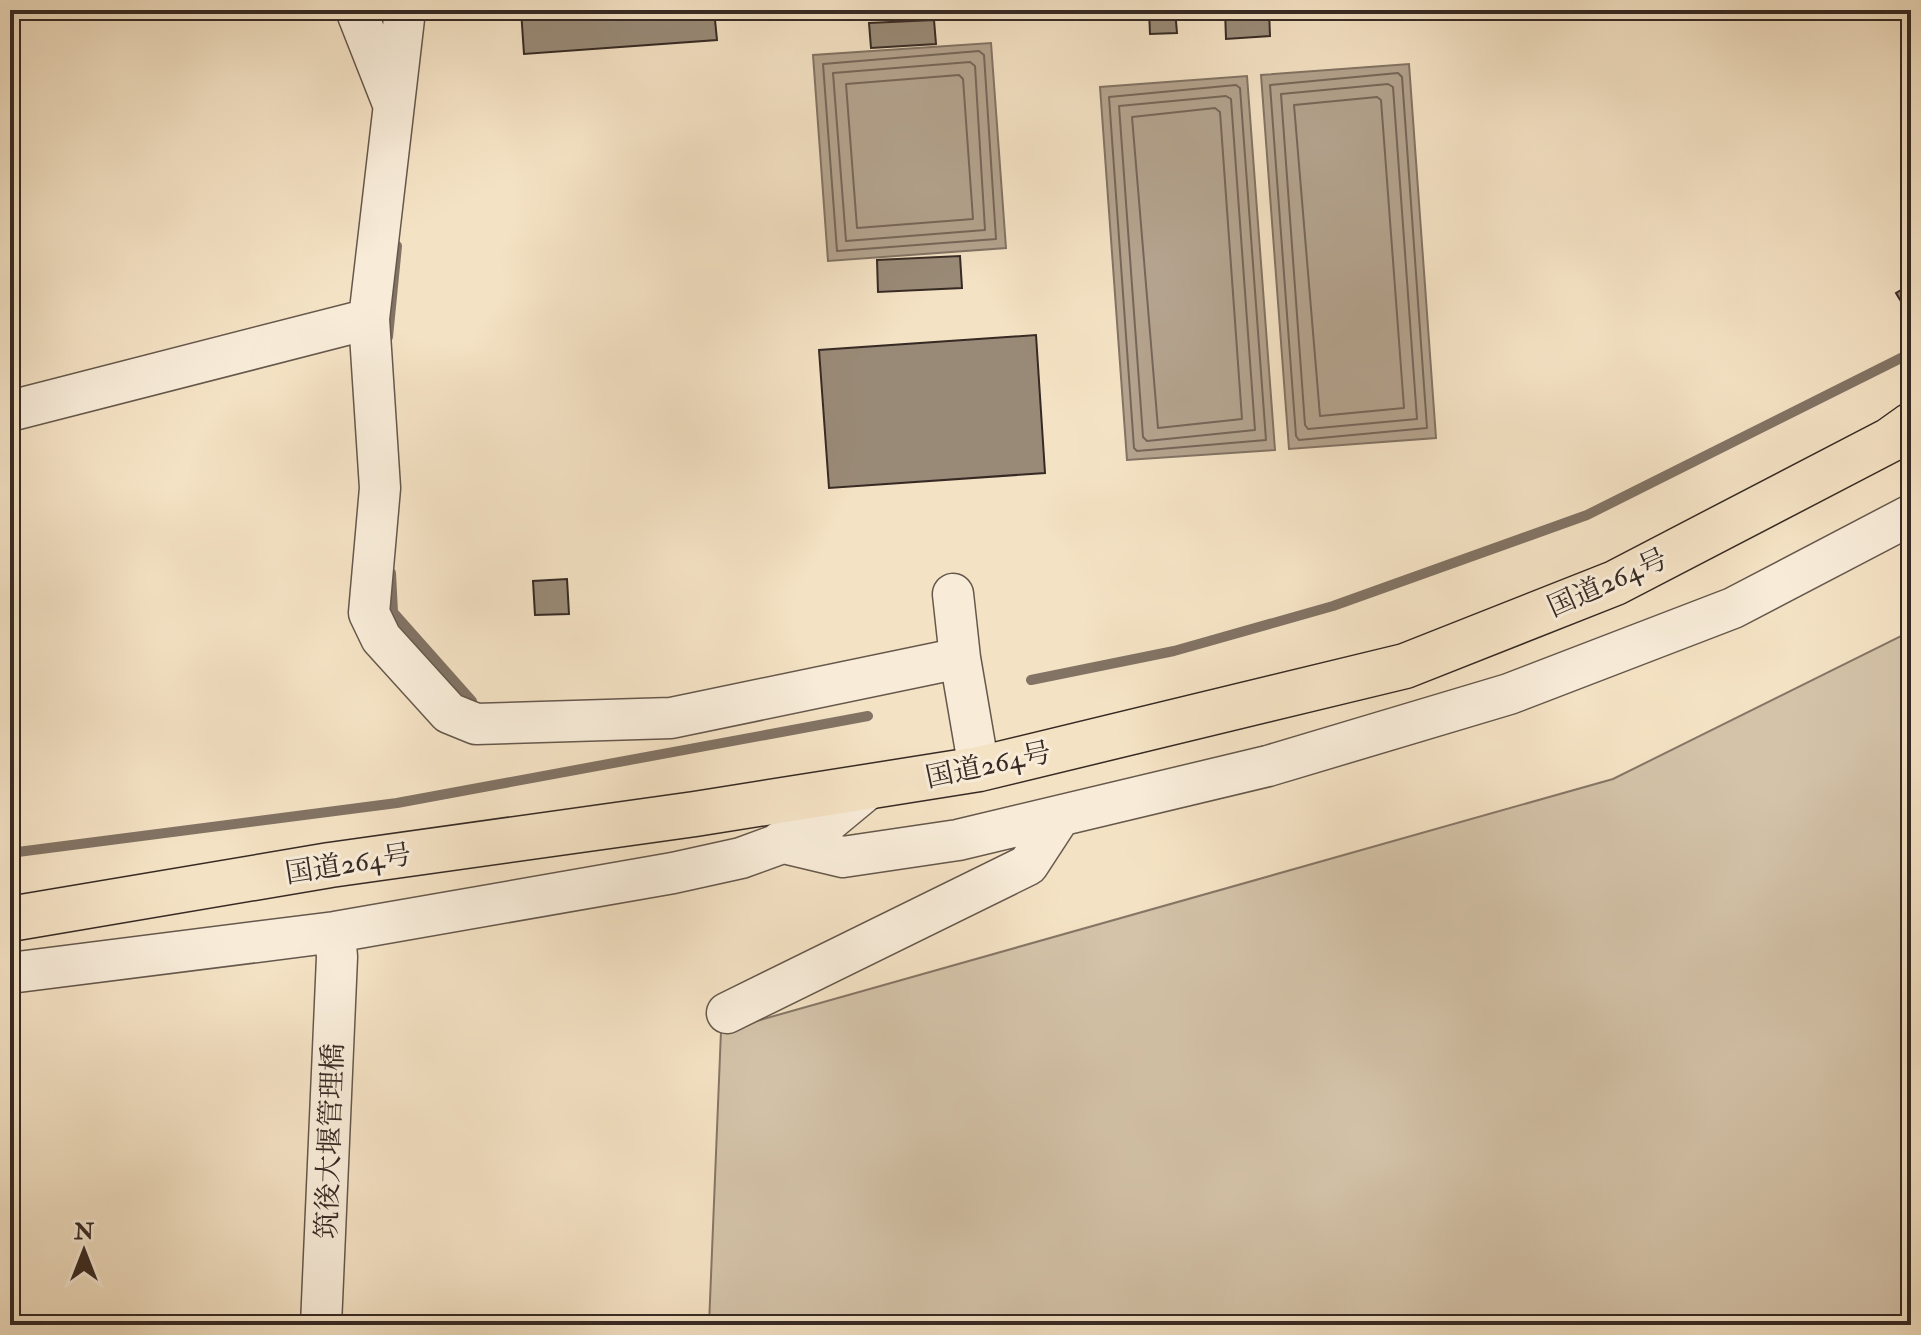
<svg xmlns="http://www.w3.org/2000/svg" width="1921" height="1335" viewBox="0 0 1921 1335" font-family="'IM FELL Double Pica','Noto Serif JP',serif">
<rect width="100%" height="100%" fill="#f4e2c4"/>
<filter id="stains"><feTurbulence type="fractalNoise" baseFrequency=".0025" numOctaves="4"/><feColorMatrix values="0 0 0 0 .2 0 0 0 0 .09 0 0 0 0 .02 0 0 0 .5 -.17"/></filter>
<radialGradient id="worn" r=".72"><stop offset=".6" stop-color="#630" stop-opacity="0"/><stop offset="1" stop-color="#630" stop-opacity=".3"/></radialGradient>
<path fill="#d4c3a9" stroke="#867666" stroke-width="2" d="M1911,631V1325H709L721,1031L1613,779Z"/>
<path fill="#b4a38e" stroke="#827364" stroke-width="2" d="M991,43L1006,248L828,261L813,55Z
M1409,64L1436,438L1289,449L1261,75Z
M1247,76L1275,450L1127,460L1100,87Z"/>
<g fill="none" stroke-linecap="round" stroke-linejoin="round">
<path stroke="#766659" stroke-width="2" d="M979,51L984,55L996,239L837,251L823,64Z
M970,62L975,66L985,230L846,241L833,73Z
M1398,73L1402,77L1427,428L1299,440L1296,436L1270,85Z
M959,75L963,79L973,219L857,228L846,84Z
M1388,84L1393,87L1417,419L1308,429L1305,425L1281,94Z
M1236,85L1240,88L1266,440L1137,451L1134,448L1109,97Z
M1226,96L1231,99L1255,430L1147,441L1143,437L1119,106Z
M1377,97L1381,100L1404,408L1320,416L1294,105Z
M1215,108L1220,112L1242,419L1158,428L1132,117Z"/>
<path stroke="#827364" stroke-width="10" d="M388,337L397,246
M391,573L393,612L472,701
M1031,680L1174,651L1333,606L1587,515L1911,353
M10,853L397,803L868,716"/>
</g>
<path fill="#998a77" stroke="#372a24" stroke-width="2" d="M521,10H714L717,40L524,54Z
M1149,10H1175L1177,33L1150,34Z
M1225,10H1269L1270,36L1226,39Z
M934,20L936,44L871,48L869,23Z
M960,256L962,288L878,292L877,260Z
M1911,284V318L1896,293Z
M1036,335L1045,473L829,488L819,350Z
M567,579L569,614L535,615L533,581Z"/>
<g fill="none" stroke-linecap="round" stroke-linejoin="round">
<g stroke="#66584c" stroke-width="43">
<path id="minor" d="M356,10L393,104
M405,10L369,319L380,488L369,613L381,638L449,713L476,724L671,718L960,658L979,769
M10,411L369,319
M953,594L960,658
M780,842L843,857L958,840L1268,766L1509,694L1733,608L1911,515
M10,973L335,932L673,873L741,858L818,830L870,787
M727,1013L1028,865L1060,816
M321,1325L337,957L335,932"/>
</g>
<g stroke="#372a24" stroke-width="47">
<path id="highway" d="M10,919L330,865L695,814L979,769L1405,666L1615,583L1890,440L1911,425"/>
</g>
<use href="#minor" stroke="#f8ecd9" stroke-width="40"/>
<use href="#highway" stroke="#f4e2c4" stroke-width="44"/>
</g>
<g text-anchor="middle" stroke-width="6" stroke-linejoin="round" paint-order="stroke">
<g font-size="28" fill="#372a24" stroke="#f8ecd9">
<text transform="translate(1607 582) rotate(-24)" y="10">国道264号</text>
<text transform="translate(988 764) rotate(-12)" y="10">国道264号</text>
<text transform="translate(348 863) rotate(-9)" y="10">国道264号</text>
<text transform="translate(329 1141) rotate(-88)" y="10">筑後大堰管理橋</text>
</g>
</g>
<rect width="1921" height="1335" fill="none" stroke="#f4e2c4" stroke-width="40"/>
<rect x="12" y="12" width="1897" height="1311" fill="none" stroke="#372a24" stroke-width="4"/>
<rect x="20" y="20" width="1881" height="1295" fill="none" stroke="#372a24" stroke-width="2"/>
<g transform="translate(84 1251)" stroke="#f8ecd9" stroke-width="6" paint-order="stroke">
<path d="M0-6L14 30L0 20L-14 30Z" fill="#372a24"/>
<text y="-12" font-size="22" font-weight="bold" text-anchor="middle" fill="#372a24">N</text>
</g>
<rect width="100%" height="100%" filter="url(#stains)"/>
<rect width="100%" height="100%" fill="url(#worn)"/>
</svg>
